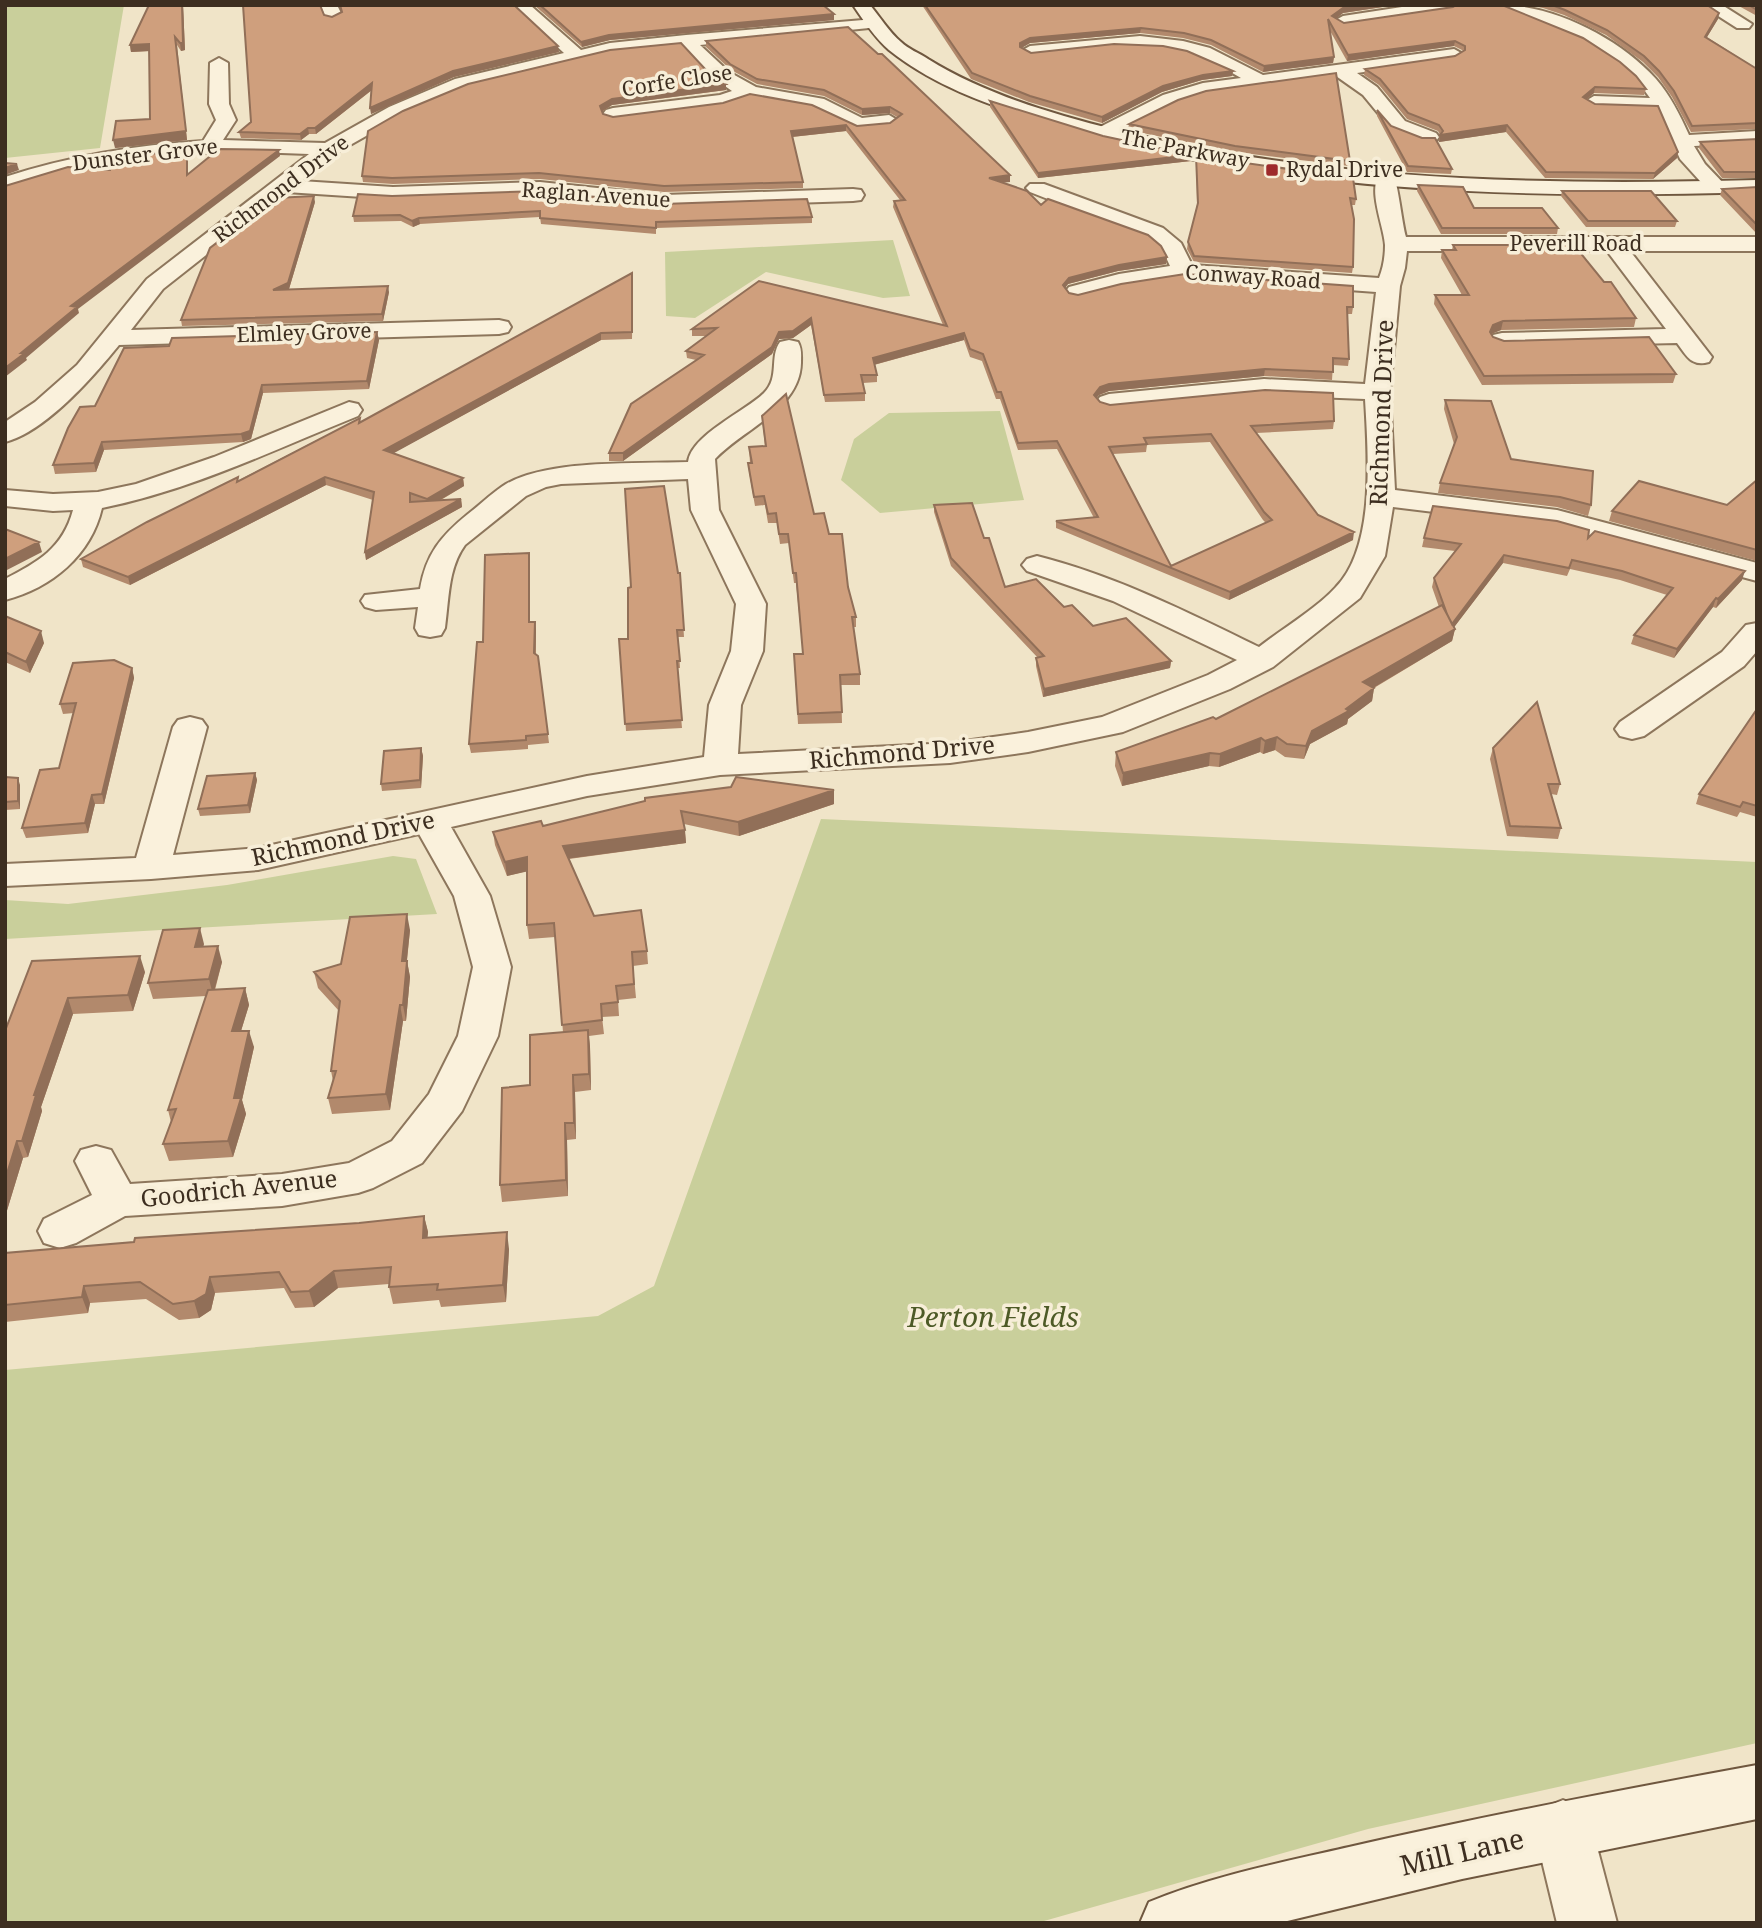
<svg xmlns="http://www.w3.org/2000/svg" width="1762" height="1928" viewBox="0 0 1762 1928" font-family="'Noto Serif',serif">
<rect width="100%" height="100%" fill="#f0e4c8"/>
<path fill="#c9cf9b" d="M5,5H124L100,148L5,158Z
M893,240L910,296L883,298L766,272L695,318L666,316L665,252Z
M1000,411L1024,500L880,513L841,480L854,439L889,413Z
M821,819L1757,862V1743L1368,1829L1037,1923H5V1370L598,1316L654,1286Z
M393,856L416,859L437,914L5,939V900L68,904L227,885Z"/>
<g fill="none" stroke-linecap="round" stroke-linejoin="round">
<g stroke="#8d765c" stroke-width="4">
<path id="street" d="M320,5H337L342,15L333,20L327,19Z
M512,5H530L581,50L610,43L686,35L875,19L878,23L869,28L700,45L729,72L756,87L824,99L862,118L889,115L899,121L889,127L858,130L813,108L750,97L723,106L613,120L606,118L603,114L606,110L613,108L720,95L732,91L708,74L682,46L610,53L468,87L403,115L336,153L301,181L393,187L540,182L664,195L853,189L861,190L864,195L861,200L853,201L664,207L540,194L393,199L286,192L163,289L131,330L499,320L508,322L511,327L508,332L499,334L119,345C94,376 45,432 5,442V422L35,402L77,365L147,279L309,154C235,151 161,151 88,166C60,172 33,183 5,190V177C70,156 135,145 203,141L216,120L209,104L210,63L219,58L228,63L229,104L236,120L223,140L325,143L389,107L455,79L564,53Z
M1415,5H1460L1452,10L1343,26L1334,21L1343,16Z
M1500,5C1554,5 1619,38 1656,79C1670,95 1680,115 1689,135L1757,131V143L1694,146L1705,164L1727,187L1723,191H1709L1680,159L1658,110L1594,108L1584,102L1594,96L1650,98C1616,48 1556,28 1502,9Z
M1701,5H1722L1752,24L1749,28H1737Z
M1140,36L1183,41L1210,48L1263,75L1454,49L1463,54L1454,59L1357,73L1377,87L1405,121L1436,133L1439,137L1436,141H1422L1391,129L1363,95L1336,76L1205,94L1177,103L1103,139L1096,137L1093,133L1096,129L1163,95L1203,83L1241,78C1165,34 1113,46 1030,56L1021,51L1030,46Z
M1386,173L1393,175C1398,182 1402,224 1406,237H1757V251H1630L1712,357L1709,362C1691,367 1687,356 1677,343L1502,347L1493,345L1490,340L1493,335L1502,333L1666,329L1607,251H1407L1405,268L1400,286L1390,392L1395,490L1557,510L1757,563V581L1556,527L1393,507L1385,556L1360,598L1273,667L1230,689L1123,732L1028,752L950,763L720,775L587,796L451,827L490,896L511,967L498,1036L462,1111L422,1163L373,1188L358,1193L282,1206L125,1216L76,1243L60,1248L44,1243L38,1231L44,1219L92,1195L75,1161L81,1150L96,1146L111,1150L130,1184L282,1174L349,1163L392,1141L429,1094L458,1036L473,967L454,896L419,834L258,870L151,879L5,886V864L136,858L173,727L178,720L190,717L202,720L207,727L173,855L258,848L587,776L704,757L709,705L731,651L736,604L691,510L688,479L561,484L546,487L526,496L465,545C448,568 449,600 445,628L441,635L430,637L419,635L415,628L418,607L376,610L365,607L361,601L365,595L420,589C426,554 441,536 468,514C480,505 493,492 506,484C550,459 637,464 688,462C691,435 746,411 764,393C780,377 769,357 780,342L789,340L798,342C802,349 801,355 801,363C800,409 743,429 715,459L719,510L766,604L763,651L741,705L738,754L950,743L1028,732L1102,717L1208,675L1237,660L1113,601L1027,571L1022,565L1027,559L1037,556C1116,576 1187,612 1259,647C1283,628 1316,609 1336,587C1376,546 1368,452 1365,399L1264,395L1109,410L1100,407L1096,402L1100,397L1109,394L1264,379L1365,384L1376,292L1184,278L1120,288L1077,299L1069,297L1065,292L1069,287L1119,274L1170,266L1163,251L1147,238L1030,192L1026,188L1030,184H1044L1163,228L1181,243L1192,265L1379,278C1383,268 1385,257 1385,245C1384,227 1368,191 1379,175Z
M349,402L358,404L362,410L358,416C273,450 192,490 102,508C91,555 52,588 5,600V579C38,562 63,548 73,510L53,511L5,506V490L53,494L98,492L136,484L214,457Z
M1757,623V651L1744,666L1644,736L1632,739L1620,736L1615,729L1620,722L1722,652L1746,625Z
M1563,1800L1583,1808L1592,1828L1617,1923H1557L1534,1828L1543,1808Z"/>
</g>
<g stroke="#6f573f" stroke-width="4">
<path id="secondary" d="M853,5H870C880,17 889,32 901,42C908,49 919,53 928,59C970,85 1016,102 1064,116C1288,181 1525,186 1757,180V192C1525,199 1287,194 1063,128C1003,110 939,90 889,50C876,39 863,20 853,5Z
M1757,1765V1819L1462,1879L1279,1923H1140L1149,1902C1212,1876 1283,1862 1349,1847C1484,1816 1620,1790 1757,1765Z"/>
</g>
<use href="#street" fill="#faf1dc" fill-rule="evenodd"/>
<use href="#secondary" fill="#faf1dc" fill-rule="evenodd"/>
</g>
<path fill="#b2896c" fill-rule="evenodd" d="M183,5L185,50L181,51L177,45L187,140L115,148L150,119L149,51L131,52L130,45Z
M340,5H514L559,52L454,77L371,114L372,90L316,134H309L301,140L241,138L239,132L251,122L324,15L332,17L342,12Z
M534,5H823L834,14V20L610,40L582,47Z
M922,5H1396L1343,13L1336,18L1344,23L1453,7L1646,89L1644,95L1594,93L1587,99L1678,152L1677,158L1653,179L1545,178L1506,132L1439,142L1440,135L1438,131L1407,119L1379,85L1364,75L1365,69L1455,56L1464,51L1454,46L1347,61L1329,29L1334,57L1333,63L1263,72L1211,45L1183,38L1140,33L1030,43L1021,48L1031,53L1233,71L1232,76L1202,80L1162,92L1102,123L1029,102L971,79Z
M1528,5H1707L1718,19L1707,37L1757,69V129L1691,132L1672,97L1658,77L1643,62L1606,35L1564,15L1543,8Z
M1737,5H1757V16Z
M848,27L1010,182H1002L1041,205L1167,257L1166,264L1118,271L1068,284L1065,288L1069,293L1078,295L1353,307L1352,314H1347L1349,359L1348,366L1333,365L1332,380L1264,376L1109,391L1099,395L1096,398L1100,402L1110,405L1334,421L1333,429L1256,433L1318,515L1353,540L1229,600L1056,528V521L1094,518L1057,449L1018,450L1000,399H996L982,361L970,357L964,340L874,365L877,375V382L863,383L865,393V401L825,402L811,325L793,338L779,339L772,354L623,461H609V453L696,360L687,358L686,351L707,336H692V329L759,281L943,325L893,207L894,201L900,200L846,131L792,137L803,182V188L664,192L540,179L393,184L363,182L362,176L706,70L726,84V90L612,105L603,111V114L613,117L857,126L890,123L897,117L890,113L862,115L824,96L757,84L731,70L706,47V41ZM1210,442L1263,520L1266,523L1171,566L1113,454L1146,452L1147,445Z
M990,101L1103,136L1191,161L1038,178L990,107Z
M1377,110L1391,126L1452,169L1451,174L1407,172L1377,116Z
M1129,124L1350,161L1349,166L1235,152L1128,130Z
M1757,139V178H1722L1699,148L1700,142Z
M1196,156L1356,199L1355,205H1351L1353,267L1352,273L1194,262L1187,249L1188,242L1197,205Z
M1418,185L1474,208L1558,228L1557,234H1441L1417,191Z
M1757,187V234L1720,195L1722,189Z
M1562,191L1677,221L1675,227H1586L1561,196Z
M392,196L663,204L812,217V223L656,228V234L541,224L540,217L420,224L413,227L401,221L354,222L353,216Z
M315,202L289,289L389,292L383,321L182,326L181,320Z
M1453,245L1604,282L1636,318L1634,327L1501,330L1491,334L1493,337L1504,341L1676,374L1673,383L1482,385L1434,304L1435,295H1462L1441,258L1442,250H1452Z
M633,280L632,339L601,340L393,453L463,478L464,486L441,500L461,499L462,507L366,560L365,552L373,500L326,485L130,585L83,567L81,559L239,480L360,418V422Z
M377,332L379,340L369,389L263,393L251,439L243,442L104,450L96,472L55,474L53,465L95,406L169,346Z
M1445,400L1511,459L1591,505L1588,516L1557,507L1438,493L1440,483L1454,444L1444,409Z
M762,416L814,514L829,534L848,587L856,617V627H853L860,674V685H841L842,723L798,724L794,654H803L796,583H794L789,543L780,544L777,523H768L765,505L755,506L749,472L748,463H750L749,447H765Z
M1757,480V561L1609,521L1612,511L1727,505Z
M934,505L984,538L1005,587L1064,607L1093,626L1171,661L1170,668L1043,697L1036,666V658H1038L951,566L934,512Z
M1424,538H1588L1742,580L1716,608L1713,607L1674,658L1631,644L1634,635L1667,595L1620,580L1570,569L1567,576L1503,563L1454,627L1455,629L1452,641L1374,688L1372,701L1348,719L1347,724L1310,744L1304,759L1285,757L1275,750L1263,754L1260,752L1219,767L1209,766L1122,786L1115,766L1116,752L1216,719L1439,607L1432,587L1434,578L1455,551L1422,547Z
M530,561V622H535L536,630V654L538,656L549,743L528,745V749L471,753L469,744L483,642Z
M678,573H680L684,637H678L680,668H677L682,728L626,731L619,639H628L631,587Z
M5,616L44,643L30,673L5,662Z
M132,668L134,678L104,804H95L88,833L26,838L22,828L59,768L74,713L63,714L60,704Z
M1757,709V817L1740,812L1737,817L1696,804L1699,794Z
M421,748L423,756L421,788L382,791L381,784Z
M1493,748L1560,784L1557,795L1551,794L1561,828L1558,839L1507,836L1490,759Z
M255,773L257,780L250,813L200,816L198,809Z
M5,777L20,785V809L5,810Z
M834,790V804L739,836L684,824L686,843L569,859L594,916L647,951L648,964L633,966L636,998L618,1000L619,1016L602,1017L604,1034L589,1036L590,1047L591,1090L575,1092L576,1139L567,1140L568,1196L502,1202L500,1185L530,1085L563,1032L555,937L529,939L527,925V871L507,876L495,845L493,832Z
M410,930L407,961L410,977L406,1021H403L390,1110L332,1114L328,1098L333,1081L331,1071L339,1011L318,988L314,972L341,964Z
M204,944L203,946L222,962L215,990L245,988L249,1005L241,1031L254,1047L242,1100L246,1114L233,1157L169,1161L163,1144L171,1122L168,1110L206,996L153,999L148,983Z
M32,961L145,972L133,1011L73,1014L41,1107L42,1111L28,1157L23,1158L5,1217Z
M424,1216L428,1232L427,1238L509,1249L506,1302L441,1307L439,1300L393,1304L389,1287V1284L338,1288L314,1307L295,1308L284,1288L215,1293L211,1310L199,1318L179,1320L146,1299L90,1303L88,1313L5,1322V1253L359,1223Z"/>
<path fill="#916f58" d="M182,5H183L185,50L181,51L180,43Z
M1360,5H1396L1343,13L1332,22V16L1343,8Z
M1719,13L1718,19L1704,42L1705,37Z
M834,14V20L610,40L582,47L581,42L609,35Z
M1141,28L1140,33L1030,43L1020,49V43L1030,38Z
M175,37L187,140L115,148L113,140L186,131Z
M1455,41L1454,46L1347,61L1348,55Z
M149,44L150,51L131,52L130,45Z
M558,46L559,52L454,77L371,114L370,108L453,71Z
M1334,57L1333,63L1263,72L1264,66Z
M1233,71L1232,76L1202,80L1162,92L1102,123V117L1163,86L1203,75Z
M372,83L373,89L316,134L315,128Z
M726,84V90L612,105L601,112L600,106L612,99Z
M1595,87L1594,93L1582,103L1583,97Z
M890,107V113L862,115V109Z
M846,125V131L791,137V131Z
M1507,125L1506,132L1439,142L1440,135Z
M308,128L309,134L301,140L300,134Z
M279,150L280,156L78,309L79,313L26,358L27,360L5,377V368L71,306Z
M1678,152L1677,158L1653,179L1655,173Z
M1191,155V161L1038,178V173Z
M17,164L19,170L5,175V168Z
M1010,175V182L989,184V178Z
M314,196L315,202L289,289L273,290Z
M419,218L420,224L413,227L412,221Z
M1167,257L1166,264L1118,271L1068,284L1062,292L1063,285L1069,278L1119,265Z
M388,286L389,292L383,321L382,314Z
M811,318V325L793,338L779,339L772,354L623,461V453L779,332Z
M1503,321L1501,330L1491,334L1490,332L1493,325Z
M377,332L379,340L369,389L367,381Z
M601,333V340L385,458L384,450Z
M964,333V340L873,365V358Z
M1265,369L1264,376L1109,391L1099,395L1093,402L1094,395L1100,387L1109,384Z
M262,385L263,393L251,439L243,442L241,434Z
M102,442L104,450L96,472L94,463Z
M325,477L326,485L130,585L128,577Z
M463,478L464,486L428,507L427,499Z
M461,499L462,507L366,560L365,552Z
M1354,532L1353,540L1229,600L1230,592Z
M39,542L42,552L5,571V559Z
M529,553L530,561V631L529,622Z
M1504,555L1503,563L1452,630L1455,629L1452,641L1361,695L1363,682L1451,625Z
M1745,571L1742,580L1716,608L1718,599Z
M1716,598L1713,607L1674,658L1677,649Z
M535,622L536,630L535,662L534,653Z
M41,631L44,643L30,673L26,662Z
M1171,661L1170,668L1043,697L1044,689Z
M132,668L134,678L104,804L102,794Z
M1374,688L1372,701L1348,719L1347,724L1310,744L1304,759L1306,746L1312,731L1346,709Z
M1277,737L1275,750L1263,754L1265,741Z
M1261,738L1260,752L1219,767L1220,754Z
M421,748L423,756L421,788L420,780Z
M1210,753L1209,766L1122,786L1123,773Z
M255,773L257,780L250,813L248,805Z
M18,778L20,785V809L18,801Z
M834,790V804L739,836L738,822Z
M92,795L95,804L88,833L85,823Z
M685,830L686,843L565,859L563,846Z
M527,857L529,871L507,876L505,862Z
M407,914L410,930L405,977L402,961Z
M200,928L204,944L199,963L195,947Z
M218,946L222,962L213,995L209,979Z
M140,956L145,972L133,1011L128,995Z
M407,961L410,977L406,1021L403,1005Z
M245,988L249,1005L236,1047L232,1031Z
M68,998L73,1014L41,1107L42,1111L28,1157L22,1141L34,1095Z
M400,1005L403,1021L390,1110L386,1094Z
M588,1030L590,1047L591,1090L589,1074Z
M249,1031L254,1047L242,1100L246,1114L233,1157L228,1141L234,1098Z
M573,1075L575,1092L576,1139L574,1123Z
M565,1123L567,1140L568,1196L566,1180Z
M17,1141L23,1158L5,1217V1180Z
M424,1216L428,1232L426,1255L423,1238Z
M507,1232L509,1249L506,1302L503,1285Z
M334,1271L338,1288L314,1307L309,1291Z
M210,1277L215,1293L211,1310L199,1318L194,1301Z
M84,1286L90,1303L88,1313L82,1297Z"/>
<path fill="#cf9f7d" stroke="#916f58" stroke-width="2" fill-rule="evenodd" d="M149,5H182L183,43H180L175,37L186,131L113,140L116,121L150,119L149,44L130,45Z
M243,5H320L324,15L332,17L342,12L340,5H514L558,46L453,71L370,108L372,83L315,128H308L300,134L239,132L251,122Z
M540,5H823L834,14L609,35L581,42Z
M925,5H1360L1343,8L1332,16L1344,23L1453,7L1456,5H1502L1583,38L1620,62L1636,76L1646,89L1595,87L1583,97L1595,104L1658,106L1678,152L1655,173L1546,172L1507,125L1440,135L1443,131L1439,125L1408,113L1380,79L1365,69L1455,56L1465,50V46L1455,41L1348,55L1328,19L1334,57L1264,66L1211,40L1184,33L1141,28L1030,38L1020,43V47L1031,53L1114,44L1163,46L1187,51L1233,71L1203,75L1163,86L1102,117L1030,96L972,73Z
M1552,5H1707L1719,13L1705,37L1757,69V123L1692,126L1674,91L1659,71L1644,56L1607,30L1565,10Z
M1749,5H1757V10Z
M848,27L878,54H882L1010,175L989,178L1027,191L1041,205L1048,199L1148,235L1161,246L1167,257L1119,265L1069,278L1063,285L1069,293L1078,295L1121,284L1185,274L1353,286V307H1347L1349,359L1333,358V372L1265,369L1109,384L1100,387L1094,395L1100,402L1110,405L1265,390L1333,393L1334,421L1251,426L1318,515L1354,532L1230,592L1056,521L1098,517L1057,441L1018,443L1001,392H997L983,354L970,349L964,333L873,358L877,375H861L865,393L824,395L811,318L793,331L779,332L772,347L623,453H609L631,404L704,355L686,351L717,328L692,329L759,281L947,326L894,201L905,200L846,125L791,131L803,182L664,186L539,173L392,178L362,176L368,131L403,111L468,84L610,50L681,43L706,70L726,84L612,99L600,106L603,114L613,117L723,103L750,94L812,105L857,126L890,123L902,114L890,107L862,109L824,90L757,79L730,64L706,41ZM1211,434L1264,512L1272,520L1171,566L1109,447L1147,444L1144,438Z
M1336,73L1350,161L1235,146L1129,124L1178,100L1206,91Z
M990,101L1103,136L1191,155L1038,173Z
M1377,110L1391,126L1422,138H1435L1452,169L1408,166Z
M1757,139V172H1724L1700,142Z
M219,149L279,150L71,306L77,307L21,353H25L5,368V186L68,167L110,170L112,158L187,150V175Z
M1196,156L1353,178L1356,199L1350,198L1354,219L1353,267L1194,256L1188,242L1198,203Z
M5,163L17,164L5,168Z
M1418,185L1463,187L1474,208H1542L1558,228H1442Z
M1757,187V225L1722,189Z
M539,191L663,204L807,199L812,217L656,222V228L540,218V211L419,218L412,221L400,215L353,216L358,194L392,196Z
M1562,191H1651L1677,221H1588Z
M314,196L288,283L273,290L388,286L382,314L181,320L210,248L275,198Z
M1453,245H1574L1604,282H1611L1636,318L1503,321L1493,325L1490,332L1493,337L1504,341L1649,337L1676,374L1484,376L1435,295H1469L1442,250H1456Z
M632,273V332L601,333L384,450L463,478L427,499L410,493V502L461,499L365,552L374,492L325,477L128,577L81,559L147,522L238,477L237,482L360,418L359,423Z
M377,332L367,381L262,385L250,431L241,434L102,442L94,463L53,465L68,428L80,407L95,406L124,348L169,346L172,338Z
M786,394L814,514L824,513L829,534H842L848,587L856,617H852L860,674L840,675L842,712L798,714L794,654H803L796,573H793L788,534H779L776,513L768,514L764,496L754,497L748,463H752L749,447L766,446L762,416Z
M1445,400L1491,401L1511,459L1593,471L1591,505L1560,497L1440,483L1457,437Z
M1757,480V550L1612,511L1639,481L1727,505Z
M664,486L678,573H680L684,630H677L680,661H677L682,720L625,724L619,639H628V588L631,587L625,489Z
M972,503L984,538H989L1005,587L1036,579L1064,607L1072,605L1093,626L1126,618L1171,661L1044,689L1036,658L1044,656L951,558L934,505Z
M1433,506L1557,521L1589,530L1588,538L1595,531L1745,571L1718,599L1716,598L1677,649L1634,635L1673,588L1622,571L1572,560L1569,568L1504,555L1452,624L1447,614L1434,578L1461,544L1424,538Z
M5,529L39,542L5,559Z
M529,553V622H535L534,653L538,656L548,734L526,736V740L469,744L477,642H483L485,555Z
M1442,605L1455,629L1363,682L1374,688L1346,709L1349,711L1312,731L1306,746L1287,744L1277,737L1265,741L1261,738L1220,754L1210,753L1123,773L1116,752L1213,717L1216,719Z
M5,616L41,631L26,662L5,652Z
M114,660L132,668L102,794L92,795L85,823L22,828L40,770L59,768L76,703L60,704L73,663Z
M1537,702L1560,784H1548L1561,828L1510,826L1493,748Z
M1757,709V806L1743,802L1740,807L1699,794Z
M421,748L420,780L381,784L384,751Z
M255,773L248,805L198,809L207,776Z
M5,777L18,778V801L5,802Z
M736,777L834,790L738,822L681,811L685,830L563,846L594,916L641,910L647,951L632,952L634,984L616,986L618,1002L601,1004L602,1020L562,1025L554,923L527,925V857L505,862L493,832L541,821L543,826L645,801V798L731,787Z
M407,914L402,961H407L403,1005H400L386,1094L328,1098L336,1071H331L340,1001L314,972L341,964L350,917Z
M200,928L195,947L218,946L209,979L148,983L163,930Z
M140,956L128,995L68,998L34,1095H36L22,1141H17L5,1180V1031L32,961Z
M245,988L232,1031H249L234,1098H241L228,1141L163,1144L176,1109L168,1110L208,990Z
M588,1030L589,1074L573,1075L574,1123H565L566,1180L500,1185L502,1088L530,1085V1035Z
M424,1216L423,1238L507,1232L503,1285L437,1290L438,1284L389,1287L391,1267L334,1271L309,1291L291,1292L279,1272L210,1277L206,1294L194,1301L173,1304L140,1282L84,1286L82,1297L5,1305V1253L134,1242L135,1238L359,1223Z"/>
<rect fill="#9e2a2b" stroke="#f7eed8" stroke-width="2.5" x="1265" y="163" width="14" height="14" rx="3.5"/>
<g text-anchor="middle" stroke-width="7" stroke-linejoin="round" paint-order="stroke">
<g font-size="21" fill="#3d2e20" stroke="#f7eed8">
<text transform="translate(677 81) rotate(-9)" y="7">Corfe Close</text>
<text transform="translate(1185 149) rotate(11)" y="7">The Parkway</text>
<text transform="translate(145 155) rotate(-7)" y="7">Dunster Grove</text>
<text transform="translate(281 189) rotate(-37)" y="7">Richmond Drive</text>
<text transform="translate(596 195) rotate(4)" y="7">Raglan Avenue</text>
<text x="1576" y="251">Peverill Road</text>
<text transform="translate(1253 277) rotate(4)" y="7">Conway Road</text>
<text transform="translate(304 333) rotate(-2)" y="7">Elmley Grove</text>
</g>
<g font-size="21" fill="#3d2e20" stroke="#f7eed8" text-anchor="start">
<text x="1286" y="177">Rydal Drive</text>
</g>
<g font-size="24" fill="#3d2e20" stroke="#f7eed8">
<text transform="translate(1382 413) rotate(-88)" y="8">Richmond Drive</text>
<text transform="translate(902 753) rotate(-5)" y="8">Richmond Drive</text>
<text transform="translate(343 839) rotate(-12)" y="8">Richmond Drive</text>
<text transform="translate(239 1189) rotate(-6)" y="8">Goodrich Avenue</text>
</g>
<g font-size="28" font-style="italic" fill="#4d5a26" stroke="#f7eed8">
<text x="993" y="1327">Perton Fields</text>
</g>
<g font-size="28" fill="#3d2e20" stroke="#f7eed8">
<text transform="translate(1462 1852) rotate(-13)" y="10">Mill Lane</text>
</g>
</g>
<rect width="1762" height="1928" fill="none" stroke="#3d2e20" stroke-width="14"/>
</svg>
